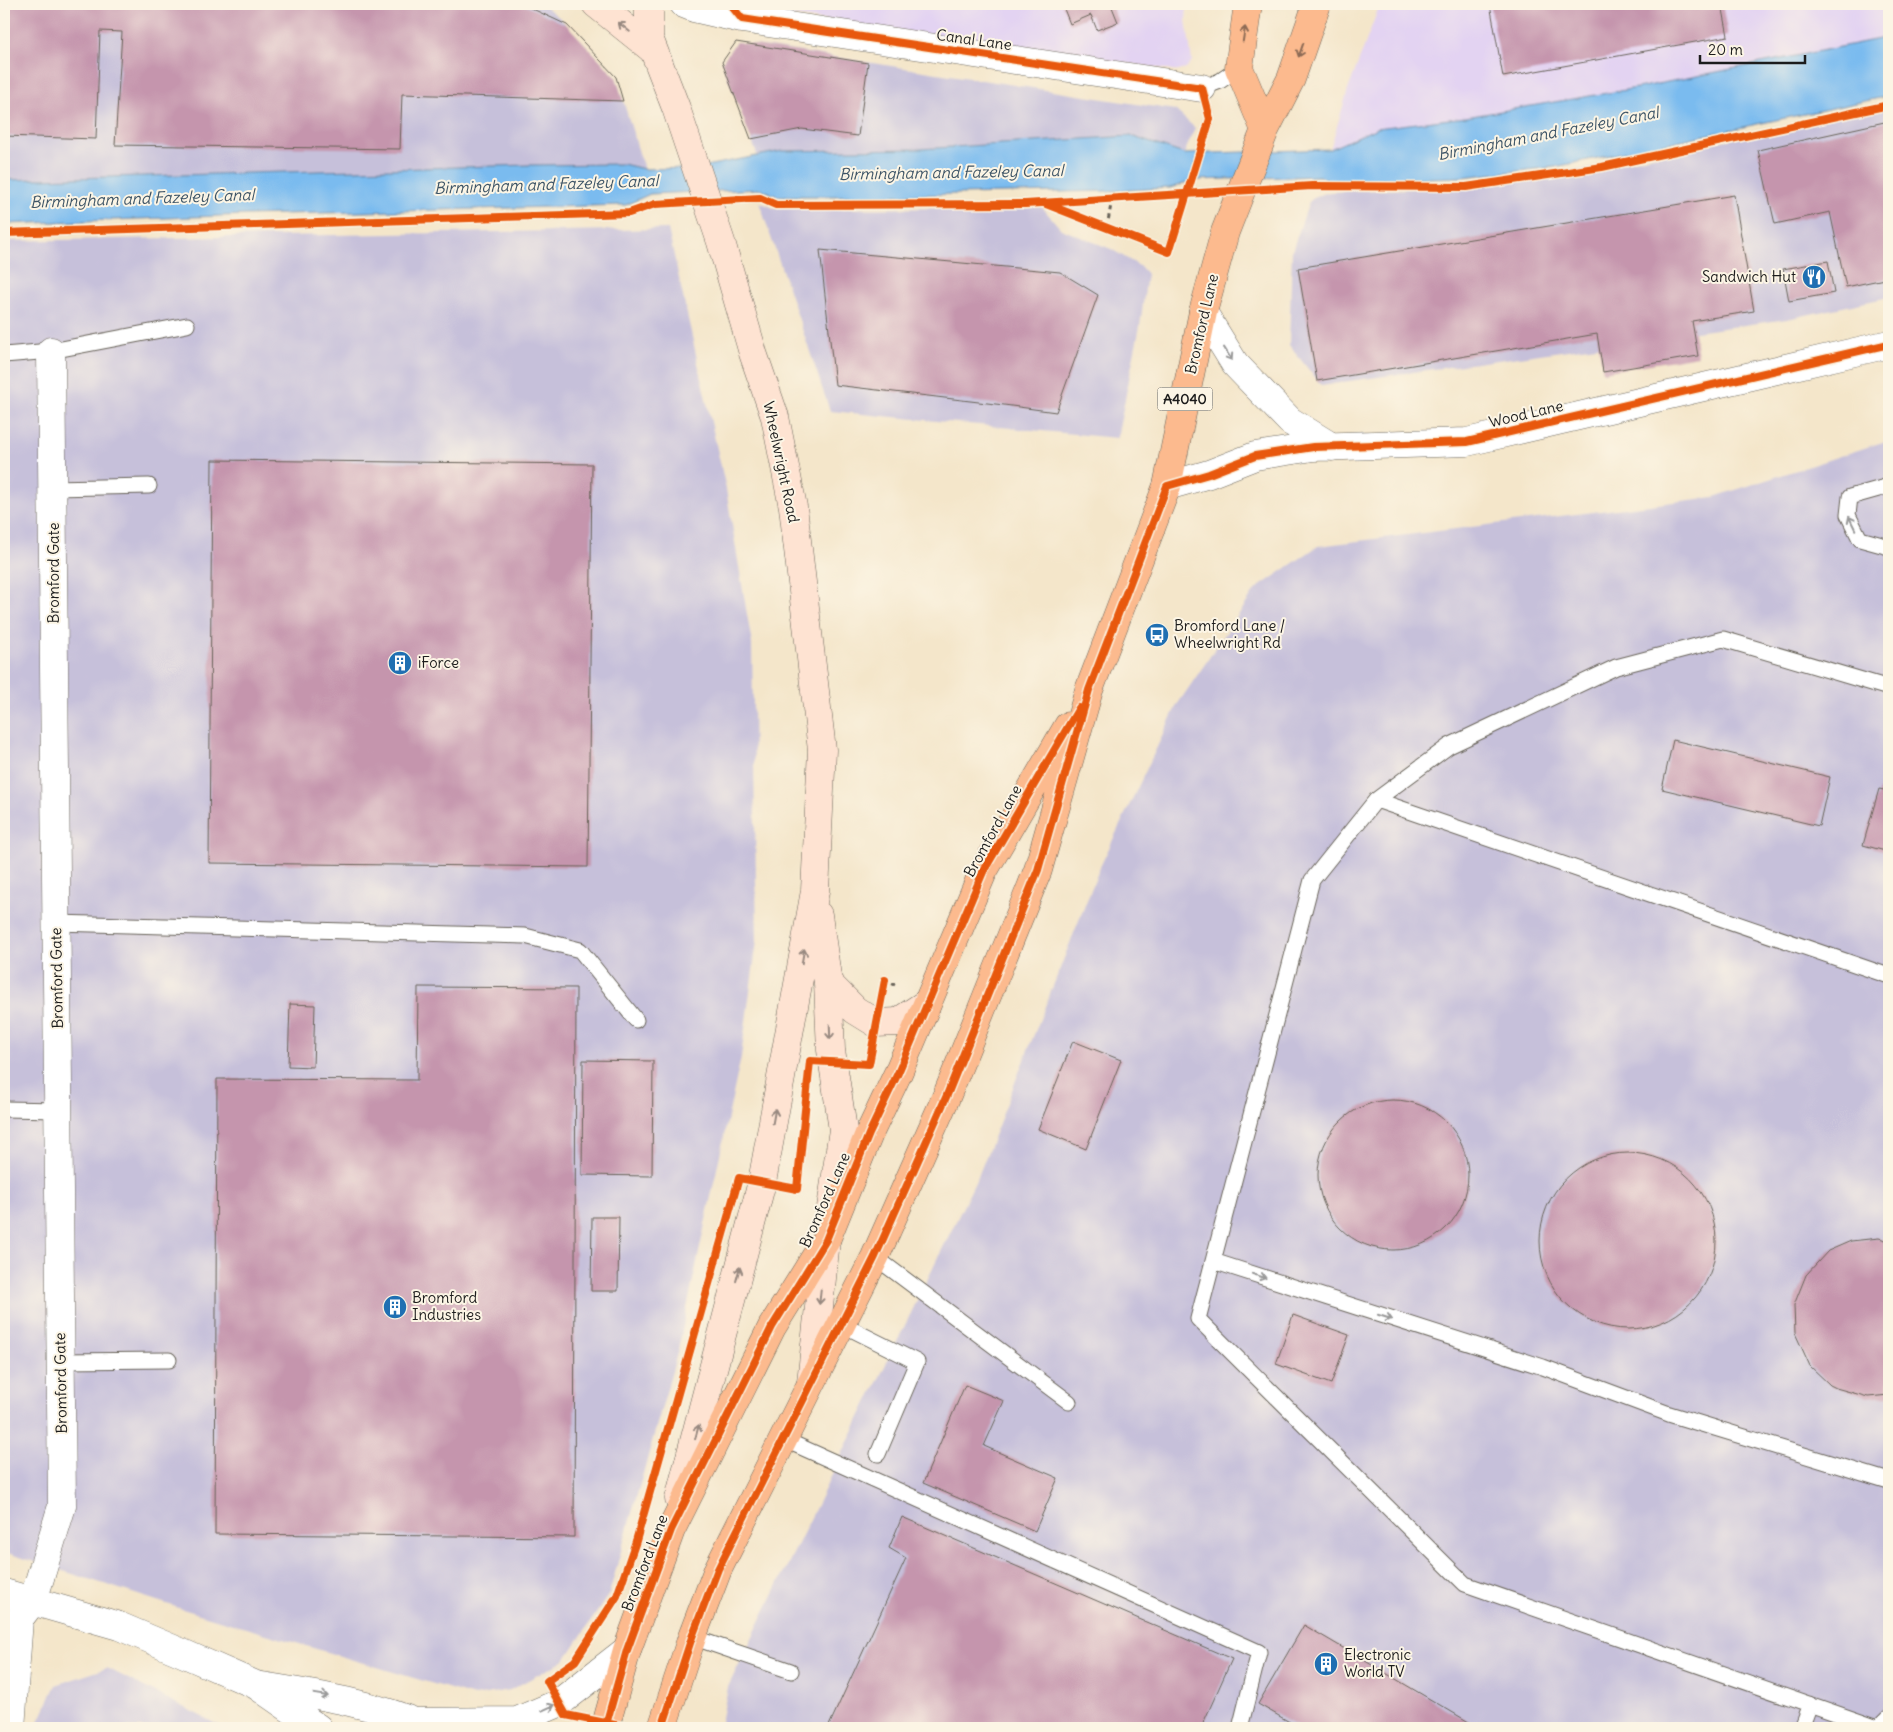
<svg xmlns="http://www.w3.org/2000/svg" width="1893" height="1732" viewBox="0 0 1893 1732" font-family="Delius,sans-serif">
<rect width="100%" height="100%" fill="#fcf5e5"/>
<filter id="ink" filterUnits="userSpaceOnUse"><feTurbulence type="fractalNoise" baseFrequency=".02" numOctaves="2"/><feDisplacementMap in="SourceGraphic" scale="10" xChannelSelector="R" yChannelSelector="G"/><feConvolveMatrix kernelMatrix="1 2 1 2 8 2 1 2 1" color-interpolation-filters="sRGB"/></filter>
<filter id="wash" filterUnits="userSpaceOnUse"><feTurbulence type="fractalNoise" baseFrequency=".0096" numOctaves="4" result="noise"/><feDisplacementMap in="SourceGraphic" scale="20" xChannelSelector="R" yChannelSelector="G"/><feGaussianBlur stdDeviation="1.12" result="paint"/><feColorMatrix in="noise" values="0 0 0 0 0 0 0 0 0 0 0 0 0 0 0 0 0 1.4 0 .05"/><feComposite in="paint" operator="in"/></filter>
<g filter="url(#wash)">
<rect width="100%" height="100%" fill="#f4e6ca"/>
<path fill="#e3d3f2" d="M745,4H1187L1186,20L1192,61L1187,68L1179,71L751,10Z
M1380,4H1889V37L1643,87L1466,117L1377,128L1330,149L1348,90Z"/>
<path fill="#c6c0da" d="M4,4H542L560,18L616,77L644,169L623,164L530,165L4,180Z
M736,42L1175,110L1195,128L1184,154L1131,136L920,149L782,151L758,157L722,62Z
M1889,105V297L1787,319L1321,385L1289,345L1292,251L1309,202L1316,196L1330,192L1466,187L1602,167Z
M759,202L776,209L1025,208L1041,206L1061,229L1111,249L1141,267L1147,274L1140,326L1117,438L830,411Z
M668,229L726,489L752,644L757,941L741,1057L678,1350L609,1594L565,1660L510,1690L474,1696L179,1608L4,1552V241Z
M1889,440V1728H720L728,1687L979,1174L1100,867L1177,705L1256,589L1318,546L1714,497Z
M107,1668L224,1728H36L56,1685Z"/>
<path fill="#7abbef" stroke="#4b6c86" d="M1889,37V96L1555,167L1462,177L1329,181L1320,176L1197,180L1170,188L1108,191L861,196H777L761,189L650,194L626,205L247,215L4,224V180L530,165L623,164L644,169L696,168L782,151L920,149L1131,136L1184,154L1330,149L1377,128L1466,117L1643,87Z"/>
<g id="blocks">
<path fill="#c595ad" d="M4,4H522L567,25L616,77L623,101L402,94L400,149L115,145L122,32L100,31L96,139L4,136Z
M1062,4H1119L1112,7L1118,22L1097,30L1091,15L1070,24Z
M1490,4H1722L1728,36L1503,77Z
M736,42L868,63L858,136L802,129L751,139L722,62Z
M1889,121V278L1846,287L1830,212L1775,224L1758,150Z
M1734,195L1754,311L1692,321L1698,356L1603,372L1597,334L1317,381L1298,268Z
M820,250L1060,272L1098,295L1056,412L1004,405L835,385Z
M1828,261L1834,293L1789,301L1783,269Z
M212,460L592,464L588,867L209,863Z
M1673,740L1830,777L1819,826L1662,789Z
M1879,789L1889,791V852L1863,845Z
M418,987L576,988L574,1537L215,1534L217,1079L417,1080Z
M290,1004L315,1005L313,1067L288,1066Z
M1073,1041L1121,1060L1086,1149L1038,1129Z
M583,1060L653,1061L652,1176L582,1175Z
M1318 1175a75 75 0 1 1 150 0a75 75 0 1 1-150 0Z
M1540 1241a88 88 0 1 1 176 0a88 88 0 1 1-176 0Z
M592,1217H619L618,1291H591Z
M1879,1238L1889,1241V1395L1868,1397L1836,1388L1830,1385L1810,1366L1795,1333L1794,1305L1806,1275L1828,1251L1851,1241Z
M1293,1315L1349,1335L1331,1384L1276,1364Z
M965,1385L1004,1401L984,1446L1058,1478L1035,1531L923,1483Z
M902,1517L1232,1659L1201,1728H828L906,1558L889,1548Z
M1304,1625L1479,1728H1300L1258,1704Z"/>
</g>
</g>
<g filter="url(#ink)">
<use href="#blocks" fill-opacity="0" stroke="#686359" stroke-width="1"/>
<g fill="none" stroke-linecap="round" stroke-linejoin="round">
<g stroke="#686359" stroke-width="17">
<path id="lane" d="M1202,88L1220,81L1239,68
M4,355L51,351L187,325
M1889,486L1850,497L1848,515L1860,539L1889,547
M53,488L149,486
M1376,800L1889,976
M56,923L525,936L580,950L636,1020
M4,1109L58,1110
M875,1257L1069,1402
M1213,1261L1543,1367L1669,1414L1889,1481
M841,1324L917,1362L878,1454
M61,1361L169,1360
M783,1439L1259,1652L1240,1728
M692,1637L791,1671
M1801,1728L1810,1704
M1878,1728L1465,1584L1198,1319L1312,880L1376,800L1449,746L1616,667L1723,639L1889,688
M1878,1728L1889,1717"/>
</g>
<g stroke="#686359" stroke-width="29">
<path id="street" d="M684,4L694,8L742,19L1202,88
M1203,312L1235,364L1290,421L1332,447
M1167,486L1209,474L1255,456L1313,447L1467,442L1889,344
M4,1593L119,1626L178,1651L256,1685L318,1728
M262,1686C319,1695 376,1704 429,1728
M415,1722L517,1721L559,1703L627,1650
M11,1728L19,1619L33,1601L62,1506L51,351"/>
</g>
<g stroke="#686359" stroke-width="29">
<path id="secondary" d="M596,4L652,49
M649,4V38L676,108L721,242L753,353L775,417L793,507L822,750L815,891L762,1182L679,1499
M828,983L855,1010L876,1023L898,1022L927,1003
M811,1383L826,1240L843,1130L831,1050L828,983L818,915"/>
</g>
<g stroke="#686359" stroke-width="29">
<path id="primary" d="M1248,4L1239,68L1265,130
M605,1728L627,1650L671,1530L772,1327L826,1240L869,1134L898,1073L983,872L1068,726
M662,1728L692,1637L718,1569L875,1257L947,1095L1038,870L1089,690L1167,486L1203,312L1225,232L1265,130L1291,79L1317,4"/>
</g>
<path stroke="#686359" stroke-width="3" stroke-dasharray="4 4" stroke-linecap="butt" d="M1107,227L1112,199
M885,980L895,985"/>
<use href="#lane" stroke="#fff" stroke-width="15"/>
<use href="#street" stroke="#fff" stroke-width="28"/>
<use href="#secondary" stroke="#fee3d2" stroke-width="28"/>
<use href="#primary" stroke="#fcba8e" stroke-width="28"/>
<g stroke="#fcf5e5" stroke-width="11">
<path id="cycleway" d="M730,4L742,19L1202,88L1210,119L1169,252L1046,204
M4,233L629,213L655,204L760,198L776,205L1025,204L1312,186L1466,187L1602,167L1889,105
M605,1728L627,1650L671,1530L772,1327L826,1240L869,1134L898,1073L983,872L1079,708
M630,1728L566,1715L547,1681L575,1661L617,1596L636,1541L739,1178L797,1189L810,1061L869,1064L885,980
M662,1728L692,1637L718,1569L875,1257L947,1095L1038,870L1089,690L1167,486L1209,474L1255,456L1313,447L1467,442L1889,344"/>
</g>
<use href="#cycleway" stroke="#e8590c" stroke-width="8"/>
</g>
<defs><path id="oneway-shaft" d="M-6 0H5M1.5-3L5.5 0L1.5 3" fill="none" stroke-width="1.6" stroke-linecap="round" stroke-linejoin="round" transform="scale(1.25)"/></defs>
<g stroke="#988980">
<use href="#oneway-shaft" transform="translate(624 27) rotate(-141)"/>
<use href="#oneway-shaft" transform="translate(803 956) rotate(-80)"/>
<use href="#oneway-shaft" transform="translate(830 1032) rotate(88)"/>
<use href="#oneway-shaft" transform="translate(774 1116) rotate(-80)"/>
<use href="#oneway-shaft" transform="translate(738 1274) rotate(-75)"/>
<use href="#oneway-shaft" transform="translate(820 1297) rotate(96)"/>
<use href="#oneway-shaft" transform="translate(697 1432) rotate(-75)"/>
</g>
<g stroke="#8c6b55">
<use href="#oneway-shaft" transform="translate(1244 34) rotate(-81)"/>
<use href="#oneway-shaft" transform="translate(1301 50) rotate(109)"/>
</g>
<g stroke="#999">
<use href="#oneway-shaft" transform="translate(1228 354) rotate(58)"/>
<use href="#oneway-shaft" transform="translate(1852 523) rotate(-116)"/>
<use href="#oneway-shaft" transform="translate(1259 1276) rotate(18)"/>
<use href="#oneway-shaft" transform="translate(1385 1317) rotate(18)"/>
<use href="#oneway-shaft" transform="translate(321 1695) rotate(9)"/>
<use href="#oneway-shaft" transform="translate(548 1708) rotate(-24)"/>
</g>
</g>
<defs>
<g id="restaurant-disc" transform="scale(1.25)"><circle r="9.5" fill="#1f6fb2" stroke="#fcf5e5"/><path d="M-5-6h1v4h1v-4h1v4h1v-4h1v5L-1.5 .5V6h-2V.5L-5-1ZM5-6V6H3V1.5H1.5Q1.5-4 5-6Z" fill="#fff"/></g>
<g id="bus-disc" transform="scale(1.25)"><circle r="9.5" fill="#1f6fb2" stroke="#fcf5e5"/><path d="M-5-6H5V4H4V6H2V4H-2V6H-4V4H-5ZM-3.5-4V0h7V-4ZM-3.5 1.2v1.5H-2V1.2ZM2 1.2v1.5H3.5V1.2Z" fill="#fff"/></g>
<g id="building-disc" transform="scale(1.25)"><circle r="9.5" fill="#1f6fb2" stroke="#fcf5e5"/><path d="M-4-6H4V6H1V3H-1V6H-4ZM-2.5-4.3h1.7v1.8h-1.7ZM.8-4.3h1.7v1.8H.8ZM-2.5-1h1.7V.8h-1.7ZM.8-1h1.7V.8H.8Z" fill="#fff"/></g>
</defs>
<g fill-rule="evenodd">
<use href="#restaurant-disc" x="1814" y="277"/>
<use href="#bus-disc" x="1157" y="635"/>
<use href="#building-disc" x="400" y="663"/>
<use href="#building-disc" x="395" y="1307"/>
<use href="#building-disc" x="1326" y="1664"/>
</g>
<g text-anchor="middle" stroke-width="4" stroke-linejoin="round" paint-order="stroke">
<rect fill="#fcf5e5" stroke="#5f5d58" stroke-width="1" x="1157.5" y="387.5" width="55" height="23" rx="4"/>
<g font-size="14" font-weight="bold" fill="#1c1c1c">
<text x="1185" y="404">A4040</text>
</g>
<g font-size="15" fill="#1c1c1c" stroke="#fcf5e5">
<text transform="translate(974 40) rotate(8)" y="5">Canal Lane</text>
<text transform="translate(1202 324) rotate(-77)" y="5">Bromford Lane</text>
<text transform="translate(1526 414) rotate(-13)" y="5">Wood Lane</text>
<text transform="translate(781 462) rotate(78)" y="5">Wheelwright Road</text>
<text transform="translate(54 573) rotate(-90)" y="5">Bromford Gate</text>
<text transform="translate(993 831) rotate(-61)" y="5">Bromford Lane</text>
<text transform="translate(57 978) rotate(-91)" y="5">Bromford Gate</text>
<text transform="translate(825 1200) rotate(-66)" y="5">Bromford Lane</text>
<text transform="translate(61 1383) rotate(-91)" y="5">Bromford Gate</text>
<text transform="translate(645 1563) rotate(-69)" y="5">Bromford Lane</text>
</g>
<g font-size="15" fill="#1c1c1c" stroke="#fcf5e5" text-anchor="start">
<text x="1796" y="282" text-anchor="end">Sandwich Hut</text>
<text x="1174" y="631">Bromford Lane /<tspan x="1174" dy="17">Wheelwright Rd</tspan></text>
<text x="418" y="668">iForce</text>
<text x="412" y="1303">Bromford<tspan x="412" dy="17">Industries</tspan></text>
<text x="1344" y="1660">Electronic<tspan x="1344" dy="17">World TV</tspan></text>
</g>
<g font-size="16" font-style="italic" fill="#3d5466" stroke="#fcf5e5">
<text transform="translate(1548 133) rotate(-11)" y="6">Birmingham and Fazeley Canal</text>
<text transform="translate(951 172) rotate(-1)" y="6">Birmingham and Fazeley Canal</text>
<text transform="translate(546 184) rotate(-2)" y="6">Birmingham and Fazeley Canal</text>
<text transform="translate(142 198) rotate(-2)" y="6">Birmingham and Fazeley Canal</text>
</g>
</g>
<rect width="1893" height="1732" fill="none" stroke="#fcf5e5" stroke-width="20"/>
<path d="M1700 55v8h105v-8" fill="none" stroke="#1c1c1c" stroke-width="2.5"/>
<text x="1708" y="55" font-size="15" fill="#1c1c1c" stroke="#fcf5e5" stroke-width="4" paint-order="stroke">20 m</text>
</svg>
